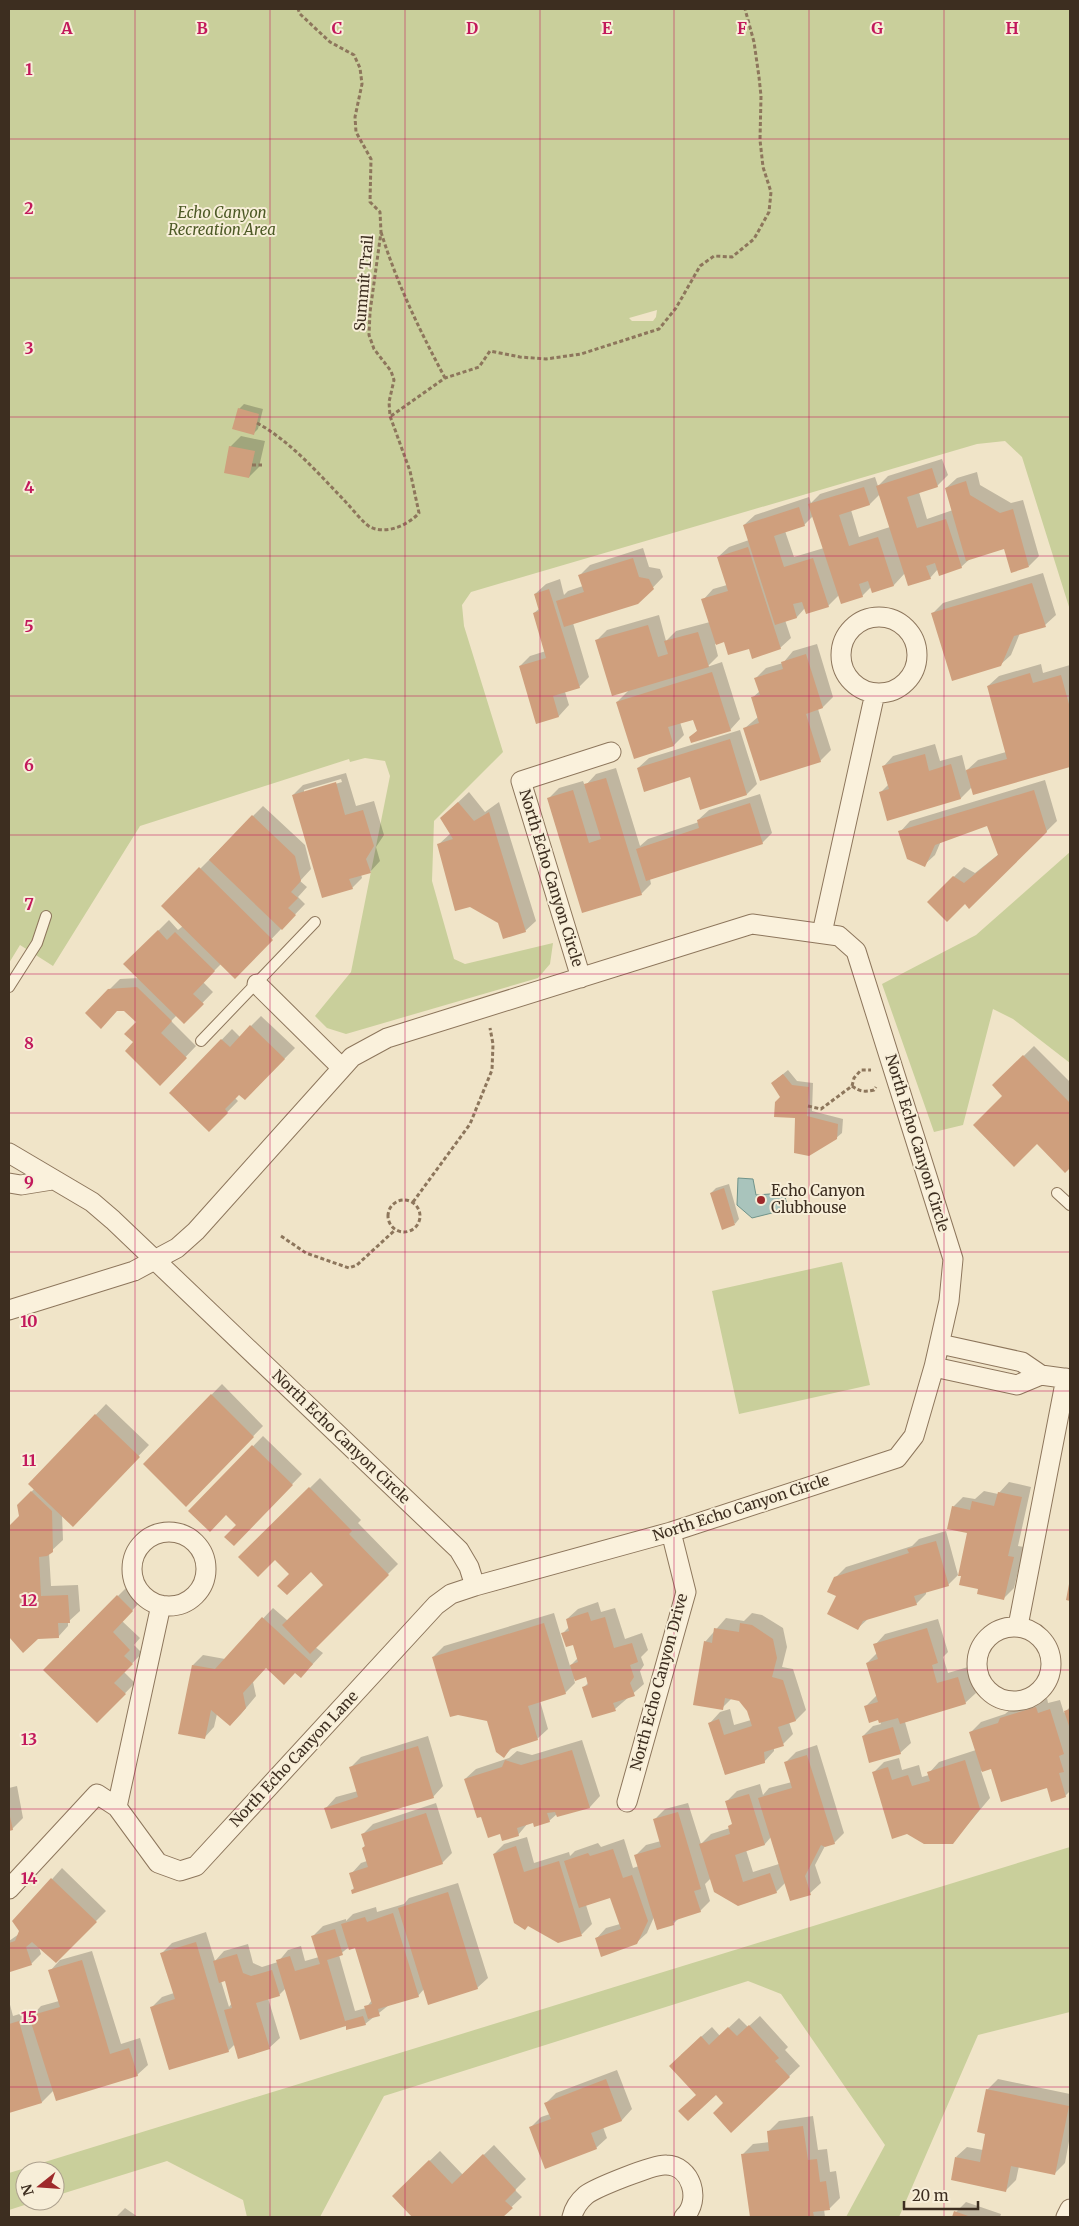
<svg xmlns="http://www.w3.org/2000/svg" width="1079" height="2226" viewBox="0 0 1079 2226" font-family="Merriweather,serif">
<rect width="100%" height="100%" fill="#f0e4c8"/>
<path fill="#c9cf9b" fill-rule="evenodd" d="M9,9H1070V610L1022,457L1005,441L977,444L471,592L462,605L464,626L503,752L434,821L432,881L454,959L465,964L553,943L550,964L538,978L346,1034L327,1028L315,1016L351,972L390,776L385,761L365,758L350,762L349,759L140,826L53,966L20,945L9,963ZM657,310L656,317L653,321H632L629,318Z
M1070,852V1063L1013,1019L993,1009L963,1125L934,1132L882,984L976,935Z
M842,1262L870,1385L739,1414L712,1291Z
M1070,1847V2012L978,2035L899,2217H846L885,2145L781,1994L748,1981L384,2096L320,2217H247L243,2200L167,2161L55,2196V2171H25V2201H37L9,2210V2173Z"/>
<path fill="#a9c4bc" stroke="#6f938a" d="M738,1178L753,1179L756,1195L784,1193L788,1209L752,1218L737,1205Z"/>
<path fill="#0003" fill-rule="evenodd" d="M244,404L263,409L258,429L253,434L239,409Z
M241,436L265,441L259,467L249,477L230,447Z
M942,459L948,475L937,486L919,492L927,519L953,510L946,488L957,478L977,472L980,485L1011,503L1023,500L1039,556L1029,566L1005,548L971,558L961,567L938,569L930,578L905,573L894,585L871,587L862,596L839,595L828,606L805,608L797,617L785,620L791,638L780,648L750,647L724,641L715,644L718,656L707,667L722,662L740,719L730,730L690,738L698,730L694,718L680,722L684,735L674,745L617,702L630,689L597,640L607,630L659,615L666,641L676,631L710,622L703,600L713,589L727,585L718,557L729,547L749,540L744,525L755,515L809,497L811,503L820,494L875,477L878,486L888,476ZM880,494L890,527L859,537L851,510L870,504ZM813,516L824,548L794,557L785,531L804,525Z
M643,548L649,567L660,569L663,577L638,603L573,623L589,677L579,687L565,692L569,705L559,716L537,722L520,666L530,656L546,651L534,613L540,608L535,594L546,584L560,579L564,595L568,591L583,586L580,575L590,565Z
M1043,573L1056,615L1045,625L1020,633L1011,655L1000,665L933,613L943,603Z
M817,644L833,697L823,707L818,709L831,750L820,761L745,728L758,717L752,698L760,691L756,678L766,668L783,663L793,651Z
M1041,664L1043,673L1070,665V766L974,793L972,787L961,798L888,819L880,793L888,785L883,767L893,756L935,744L940,761L962,755L966,771L978,760L1006,752L988,686L999,676Z
M740,730L757,784L747,794L691,776L638,768L649,758Z
M616,768L640,846L648,839L699,822L698,820L709,810L760,794L772,833L762,843L650,879L651,884L641,894L583,912L548,799L559,788L583,781L585,786L596,774Z
M346,773L356,806L374,801L384,835L376,847L380,861L370,872L361,874L362,878L352,888L293,795L303,785ZM341,779L342,782L304,793V790Z
M1045,780L1057,821L969,907L965,902H928L964,867L975,873L999,854L988,824L941,841L935,855L924,865L900,832L910,821Z
M469,792L485,812L499,802L536,921L525,931L499,922L438,845L451,833L452,808Z
M263,806L305,845L311,869L300,881L307,887L298,897L305,904L235,977L221,964L203,982L213,992L184,1022L177,1015L171,1021L196,1046L160,1084L135,1042L137,1022L125,1010L86,1013L120,979L139,978L125,964L169,920L178,930L183,926L163,906Z
M261,1016L295,1048L245,1099L239,1093L235,1098L238,1101L209,1131L171,1093L232,1029L240,1037Z
M1034,1046L1070,1082V1166L1065,1171L994,1085Z
M788,1070L797,1081L813,1083L812,1111L843,1119L842,1133L836,1138L796,1117L782,1097L777,1079Z
M729,1184L739,1219L735,1224L711,1193L716,1188Z
M222,1384L263,1426L186,1505L144,1464Z
M106,1404L149,1445L83,1514H62L63,1540L49,1553L51,1586L78,1585L80,1611L68,1622V1626L58,1637L37,1638L23,1651L9,1636V1527L20,1516L18,1506L35,1488L30,1484Z
M263,1436L302,1474L234,1544L238,1525L226,1514L190,1511Z
M320,1478L361,1520L358,1523L398,1564L315,1647L323,1653L311,1666L266,1667L253,1682L256,1696L241,1714L230,1725L217,1714L214,1727L204,1738L193,1665L203,1655L225,1659L273,1608L288,1621L325,1585L311,1570L290,1574L275,1559L240,1557Z
M1009,1482L1031,1487L1018,1546L1024,1547L1014,1588L1004,1598L953,1507L963,1497L975,1499L984,1491L998,1494Z
M946,1531L958,1575L948,1585L926,1592V1594L916,1604L869,1618L858,1628L838,1596L835,1578L846,1567L912,1546L919,1539Z
M128,1586L142,1600L122,1621L140,1638L134,1645L142,1653L124,1672L135,1683L97,1722L44,1670Z
M598,1602L601,1612L615,1608L625,1639L642,1633L648,1650L641,1657L644,1665L640,1671L644,1684L615,1709L584,1687L589,1682L587,1676L574,1679L575,1683L565,1693L540,1701L548,1729L537,1739L513,1747L504,1756L488,1720L433,1657L444,1646L554,1613L570,1666L578,1658L574,1644L563,1633L570,1626L567,1619L578,1609Z
M752,1613L762,1615L783,1628L787,1647L782,1667L793,1669L806,1710L796,1720L789,1722L793,1734L783,1744L774,1747V1751L764,1762L725,1774L710,1723L720,1712L730,1709L734,1725L751,1720L748,1711L739,1700L732,1698L722,1708L705,1642L726,1618L744,1621Z
M938,1619L948,1652L943,1657L948,1673L968,1667L976,1693L965,1703L905,1722L911,1743L900,1753L863,1736L873,1726L881,1724L879,1719L866,1706L877,1695L867,1663L877,1653L875,1645L885,1634Z
M1047,1698L1048,1703L1060,1700L1064,1713L1070,1707V1791L1065,1796L1048,1787L991,1768L981,1771L990,1798L952,1843L873,1773L884,1762L899,1758L902,1770L919,1765L922,1777L929,1775V1773L939,1762L976,1750L971,1732L981,1722L1005,1714L1012,1708Z
M428,1736L443,1786L433,1797L326,1808L336,1797L358,1791L351,1767L361,1757Z
M582,1740L600,1796L590,1807L557,1816V1814L549,1821L528,1823L518,1835L500,1833L465,1779L476,1769L509,1758L517,1751L532,1755Z
M817,1745L844,1833L834,1843L825,1846L815,1865L821,1883L810,1893L785,1883L776,1892L711,1878L705,1884L710,1901L700,1911L680,1917L673,1924L654,1917L647,1933L636,1943L596,1939L606,1928L620,1924L611,1896L586,1905L592,1924L582,1934L558,1942L494,1854L504,1844L527,1837L534,1863L569,1852L570,1856L575,1851L598,1843L601,1847L624,1839L633,1868L639,1866L635,1856L646,1845L661,1841L654,1820L665,1809L688,1803L701,1844L711,1834L730,1828L733,1823L726,1802L737,1791L760,1784L763,1795L769,1788L792,1782L786,1762L796,1752ZM771,1837L779,1864L753,1872L746,1850L765,1844Z
M17,1786L23,1818L12,1829H9V1788Z
M436,1803L452,1853L442,1863L352,1890L355,1887L351,1874L361,1863L367,1861L363,1834L373,1824Z
M62,1868L106,1911L56,1961L39,1947L41,1954L31,1964L11,1970L9,1964V1941L19,1934L20,1931L14,1922Z
M458,1883L488,1978L477,1988L424,1989L418,1996L389,2005L365,2024H347L286,1988L279,1995L268,1998L280,2038L269,2048L235,2044L228,2051L152,2007L162,1997L174,1993L162,1953L172,1943L206,1932L215,1961L224,1951L248,1944L253,1963L262,1967L278,1962L288,1950L301,1946L305,1961L319,1957L313,1936L323,1926L346,1919V1921L353,1914L376,1907L377,1912L404,1904L409,1898ZM349,1947H356L372,2000L366,2008L355,2011L339,1955ZM226,1979L232,2003L229,2007L221,1981Z
M92,1951L121,2044L140,2038L148,2065L137,2075L54,2090L42,2102L9,2111V2001L13,2016L29,2011L31,2017L41,2006L59,2001L50,1971L60,1960Z
M760,2016L788,2047L785,2050L800,2066L731,2131L725,2102L716,2093L697,2094L681,2055L712,2027L720,2036L739,2018L748,2027Z
M617,2070L632,2109L622,2120L603,2127L607,2138L596,2148L531,2127L541,2117L550,2114L546,2103L556,2093Z
M998,2079L1070,2094V2136L1065,2163L1054,2174L1019,2166L1016,2180L1005,2191L956,2157L967,2147L983,2150L987,2133V2090Z
M813,2116L818,2150L827,2149L830,2172L836,2171L840,2198L830,2208L824,2209L825,2217H751L743,2154L753,2144L770,2142L768,2132L779,2121Z
M494,2145L526,2179L515,2190L522,2197L501,2217H414L393,2196L440,2151L463,2175Z
M966,2202L1001,2214L1000,2217H954L956,2212Z
M125,2208L138,2217H116Z"/>
<path fill="#cf9f7d" d="M238,408L259,414L254,435L232,429Z
M229,446L255,451L249,478L224,473Z
M932,468L938,487L907,497L917,528L946,519L962,568L939,576L935,563L926,566L931,579L908,586L876,486Z
M966,481L970,495L1000,513L1013,509L1029,567L1011,573L1004,549L966,561L945,488Z
M864,487L870,505L839,515L849,546L878,537L894,586L872,593L868,581L859,584L863,597L841,604L808,504Z
M799,507L805,526L774,536L784,567L813,558L829,607L806,614L802,602L793,604L797,618L775,625L743,525Z
M748,547L781,649L752,659L749,649L728,655L724,642L716,645L701,599L728,591L717,557Z
M633,558L639,577L649,579L654,589L638,604L564,627L556,601L584,592L578,575Z
M1032,583L1046,627L1014,636L1001,666L952,681L931,613Z
M549,589L580,688L553,696L559,717L536,724L519,666L546,658L533,613L539,611L534,594Z
M648,625L658,657L668,654L664,641L698,632L709,667L612,696L595,640Z
M806,654L823,708L806,714L821,762L760,781L743,728L759,723L751,697L760,695L754,678L783,669L781,662Z
M712,672L731,731L691,743L689,737L697,731L693,720L668,727L674,746L634,759L616,702Z
M1030,673L1033,683L1061,675L1070,708V767L973,795L966,770L1007,759L987,686Z
M730,739L747,795L700,810L690,777L644,792L637,768Z
M925,754L929,771L951,764L961,799L887,821L879,792L889,789L882,766Z
M606,778L642,895L582,913L547,798L573,790L589,843L601,839L584,784Z
M336,782L345,815L363,810L374,846L366,859L371,873L349,879L353,889L322,898L292,795Z
M1034,790L1047,832L969,909L965,904L947,922L927,902L953,876L964,883L998,855L987,826L935,845L925,867L907,859L898,831Z
M458,802L474,821L489,812L526,932L503,939L498,923L470,907L455,911L437,844L453,839L440,818Z
M750,803L763,844L646,881L636,849L699,828L697,820Z
M252,815L295,856L301,881L291,892L298,898L288,908L296,915L282,930L209,860Z
M199,867L273,940L235,979L161,906Z
M158,930L167,940L175,932L215,971L193,994L204,1004L184,1024L123,964Z
M137,987L172,1021L161,1033L187,1058L160,1086L125,1051L133,1042L124,1034L136,1022L124,1011H117L101,1029L85,1013L108,989Z
M250,1025L285,1059L245,1100L239,1095L225,1109L228,1113L209,1132L169,1093L221,1039L230,1047Z
M1023,1055L1070,1103V1168L1065,1173L1037,1144L1014,1167L973,1125L1002,1096L992,1085Z
M783,1074L792,1085L809,1087L807,1116L838,1124L837,1139L809,1156L794,1153L795,1118L774,1117L775,1102L780,1097L771,1083Z
M724,1188L735,1225L722,1230L710,1193Z
M211,1394L254,1437L186,1507L143,1464Z
M95,1414L140,1457L73,1527L28,1484Z
M252,1445L293,1485L234,1546L224,1537L236,1525L226,1515L210,1532L188,1511Z
M309,1487L352,1531L349,1534L389,1575L310,1654L282,1625L323,1585L311,1572L287,1595L277,1586L289,1574L275,1560L258,1577L238,1557Z
M31,1491L52,1511L53,1552L47,1556L39,1557L41,1596L68,1595L70,1623H58L59,1638L38,1639L23,1653L9,1637V1526L19,1516L17,1505Z
M998,1492L1022,1497L1008,1556L1014,1557L1004,1600L977,1594L978,1589L959,1585L961,1576H958L967,1533L947,1529L952,1506L970,1510L972,1501L994,1506Z
M936,1541L949,1586L914,1596L917,1605L863,1621L858,1630L827,1614L836,1596L827,1592L834,1577L909,1553L907,1549Z
M1069,1584H1070V1601L1066,1600Z
M117,1595L133,1611L113,1632L130,1650L124,1656L133,1664L114,1683L126,1694L97,1723L43,1670Z
M588,1612L591,1621L605,1617L614,1648L632,1643L638,1662L630,1665L634,1677L630,1683L635,1696L613,1703L616,1711L592,1718L582,1687L588,1685L586,1677L575,1681L570,1665L578,1662L573,1645L566,1647L561,1633L569,1631L566,1619Z
M262,1617L313,1664L301,1678L295,1673L284,1685L266,1668L243,1693L246,1708L230,1726L211,1710L205,1739L178,1734L192,1665L215,1669Z
M544,1623L566,1694L528,1706L538,1740L510,1749L504,1758L496,1752L487,1721L458,1715L450,1717L432,1657Z
M740,1623L752,1625L773,1639L777,1658L772,1677L783,1680L796,1721L778,1727L784,1746L764,1752L765,1763L725,1775L708,1723L719,1719L724,1735L752,1726L747,1711L739,1701L725,1698L723,1710L693,1705L704,1641L712,1643L714,1628L739,1632Z
M927,1628L938,1663L932,1665L937,1683L958,1677L966,1704L900,1724L898,1718L879,1723L878,1720L869,1723L864,1706L878,1702L866,1663L878,1659L873,1644Z
M1036,1707L1038,1713L1050,1709L1064,1754L1059,1756L1064,1772L1059,1773L1066,1797L1051,1802L1047,1788L1001,1802L991,1769L982,1772L969,1732L998,1723L1000,1718Z
M1070,1709V1729L1064,1711Z
M893,1727L901,1754L869,1763L862,1736Z
M418,1746L434,1798L331,1829L324,1808L358,1797L349,1767Z
M572,1750L590,1808L557,1817L555,1812L547,1813L550,1822L534,1827L533,1823L517,1828L519,1836L502,1841L500,1834L488,1838L481,1817L477,1818L464,1779L502,1767L505,1760L521,1765Z
M807,1755L835,1844L825,1847L821,1845L805,1876L811,1895L790,1901L758,1798L792,1788L784,1762Z
M965,1760L980,1809L953,1844H924L907,1834L892,1839L872,1772L888,1767L892,1780L908,1775L912,1786L930,1781L927,1772Z
M749,1794L765,1845L735,1855L743,1882L770,1873L777,1893L738,1906L714,1892L699,1844L730,1834L728,1826L732,1824L725,1801Z
M9,1812L13,1830L9,1831Z
M678,1812L701,1889L694,1891L701,1912L673,1921L674,1925L657,1930L634,1855L661,1847L653,1819Z
M426,1813L443,1864L352,1894L351,1890L354,1889L349,1873L368,1867L362,1848L365,1846L361,1834Z
M516,1846L524,1872L559,1861L582,1936L558,1943L528,1926L525,1930L514,1923L493,1854Z
M613,1849L623,1878L632,1875L648,1921L637,1944L601,1957L595,1938L621,1929L610,1898L579,1908L564,1861L588,1853L590,1856Z
M51,1878L97,1922L56,1963L32,1942L26,1947L32,1965L10,1972L9,1943L15,1941L19,1931L12,1921Z
M448,1892L478,1989L428,2005L398,1908Z
M393,1913L419,1997L378,2009L380,2016L368,2019L364,2006L372,2004L355,1948L349,1950L341,1924L365,1917L367,1922Z
M335,1929L343,1955L327,1960L345,2021L363,2016L366,2025L346,2030V2026L300,2040L276,1960L290,1956L295,1971L320,1964L311,1936Z
M196,1942L229,2052L169,2070L150,2007L175,1999L160,1953Z
M237,1954L243,1973L251,1976L272,1970L280,1996L256,2003L270,2049L238,2059L224,2010L232,2008L225,1981L219,1983L213,1961Z
M82,1960L110,2054L129,2048L138,2076L56,2101L29,2016L60,2007L48,1970Z
M19,2021L42,2103L9,2113V2024Z
M749,2025L779,2058L775,2061L790,2077L731,2133L713,2113L723,2103L716,2095L688,2121L678,2111L696,2095L669,2066L701,2036L709,2045L728,2027L737,2036Z
M606,2079L622,2121L591,2133L597,2149L545,2169L529,2127L551,2119L544,2103Z
M986,2089L1069,2106L1055,2175L1011,2166L1006,2192L951,2180L955,2157L980,2162L985,2134L977,2132Z
M803,2126L808,2160L817,2159L820,2182L826,2181L830,2210L813,2212L814,2217H750L741,2154L769,2151L767,2131Z
M483,2154L516,2190L505,2201L513,2208L503,2217H412L392,2196L429,2160L452,2184Z
M954,2211L971,2217H952Z"/>
<g fill="none" stroke-linecap="round" stroke-linejoin="round">
<g stroke="#8d765c" stroke-width="12">
<path id="service" d="M9,987L37,943L46,916
M201,1041L315,922
M1057,1193L1070,1205"/>
</g>
<g stroke="#8d765c" stroke-width="21">
<path id="minor" d="M841 655a38 38 0 1 1 76 0a38 38 0 1 1-76 0Z
M822,933L875,693
M581,978L521,781L611,752
M257,984L342,1068
M9,1153L92,1202L113,1220L459,1550L469,1567L475,1586
M9,1183L21,1185L52,1180
M9,1310L134,1271L177,1248L196,1231L352,1057L387,1038L752,924L839,936L856,951L953,1259L949,1301L934,1367L914,1436L897,1458L671,1532L475,1586L451,1594L436,1605L196,1866L180,1871L158,1863L117,1807L97,1794L9,1889
M940,1344L1022,1362L1041,1375L1070,1379
M934,1367L1017,1385L1041,1375
M132 1569a37 37 0 1 1 74 0a37 37 0 1 1-74 0Z
M1018,1626L1066,1378
M977 1664a37 37 0 1 1 74 0a37 37 0 1 1-74 0Z
M627,1802L686,1592L671,1532
M117,1807L161,1605
M572,2217C574,2208 579,2201 586,2195C595,2188 654,2164 666,2165C691,2165 702,2200 684,2217
M1066,2217L1070,2209"/>
</g>
<path stroke="#8d765c" stroke-width="3" stroke-dasharray="4 2.5" stroke-linecap="butt" d="M381,232C397,284 420,331 445,378
M391,416L445,378L479,367L490,351L520,357L546,359L581,354L659,329L676,308L700,266L714,256L732,257L754,239L769,212L771,192L763,167L760,140L761,96L759,77L754,42L745,9
M257,423C290,441 317,472 343,499C350,506 363,523 370,527C387,535 408,525 419,513L410,471L390,416L389,402L394,380L391,371L374,349L369,335L370,312L381,232L380,212L370,202L371,159L356,132L355,117L362,84L360,68L354,55L330,42L300,14L298,9
M252,465H262
M852,1086C860,1092 865,1092 874,1090L876,1087
M808,1106L821,1109L852,1086L854,1078L861,1070H871
M388 1216a16 16 0 1 1 32 0a16 16 0 1 1-32 0Z
M413,1202L470,1124L492,1070L493,1044L490,1028
M281,1236L306,1253L349,1268L357,1265L395,1230"/>
<use href="#service" stroke="#faf1dc" stroke-width="10"/>
<use href="#minor" stroke="#faf1dc" stroke-width="19"/>
</g>
<path fill="none" stroke="#c2185b" stroke-width="1" stroke-opacity="0.55" d="M135,9V2217M270,9V2217M405,9V2217M540,9V2217M674,9V2217M809,9V2217M944,9V2217M9,139H1070M9,278H1070M9,417H1070M9,556H1070M9,696H1070M9,835H1070M9,974H1070M9,1113H1070M9,1252H1070M9,1391H1070M9,1530H1070M9,1670H1070M9,1809H1070M9,1948H1070M9,2087H1070"/>
<circle fill="#9e2a2b" stroke="#f7eed8" stroke-width="2" cx="761" cy="1200" r="5"/>
<g text-anchor="middle" stroke-width="4" stroke-linejoin="round" paint-order="stroke">
<g font-size="15" font-style="italic" fill="#4d5a26" stroke="#f7eed8">
<text x="222" y="218">Echo Canyon<tspan x="222" dy="17">Recreation Area</tspan></text>
</g>
<g font-size="15" fill="#3d2e20" stroke="#f7eed8">
<text transform="translate(364 283) rotate(-85)" y="5">Summit Trail</text>
<text transform="translate(551 878) rotate(73)" y="5">North Echo Canyon Circle</text>
<text transform="translate(917 1143) rotate(73)" y="5">North Echo Canyon Circle</text>
<text transform="translate(341 1437) rotate(44)" y="5">North Echo Canyon Circle</text>
<text transform="translate(741 1508) rotate(-18)" y="5">North Echo Canyon Circle</text>
<text transform="translate(659 1682) rotate(-75)" y="5">North Echo Canyon Drive</text>
<text transform="translate(294 1759) rotate(-47)" y="5">North Echo Canyon Lane</text>
</g>
<g font-size="15" fill="#3d2e20" stroke="#f7eed8" text-anchor="start">
<text x="771" y="1196">Echo Canyon<tspan x="771" dy="17">Clubhouse</tspan></text>
</g>
</g>
<g font-size="16" text-anchor="middle" font-weight="bold" fill="#c2185b" stroke="#f7eed8" stroke-width="4" stroke-linejoin="round" paint-order="stroke">
<text x="67" y="34">A</text>
<text x="202" y="34">B</text>
<text x="337" y="34">C</text>
<text x="472" y="34">D</text>
<text x="607" y="34">E</text>
<text x="742" y="34">F</text>
<text x="877" y="34">G</text>
<text x="1012" y="34">H</text>
<text x="29" y="75">1</text>
<text x="29" y="214">2</text>
<text x="29" y="354">3</text>
<text x="29" y="493">4</text>
<text x="29" y="632">5</text>
<text x="29" y="771">6</text>
<text x="29" y="910">7</text>
<text x="29" y="1049">8</text>
<text x="29" y="1188">9</text>
<text x="29" y="1327">10</text>
<text x="29" y="1466">11</text>
<text x="29" y="1606">12</text>
<text x="29" y="1745">13</text>
<text x="29" y="1884">14</text>
<text x="29" y="2023">15</text>
</g>
<rect width="1079" height="2226" fill="none" stroke="#3d2e20" stroke-width="20"/>
<g transform="translate(40 2186) rotate(253)"><circle r="24" fill="#f7eed8" stroke="#ada18e"/>
<path d="M0-4L9 19L0 12L-9 19Z" fill="#9e2a2b"/>
<text y="-8" font-size="14" font-weight="bold" text-anchor="middle" fill="#3d2e20">N</text>
</g>
<path d="M904 2201v8h74v-8" fill="none" stroke="#3d2e20" stroke-width="2.5"/>
<text x="912" y="2201" font-size="15" fill="#3d2e20" stroke="#f7eed8" stroke-width="4" paint-order="stroke">20 m</text>
</svg>
